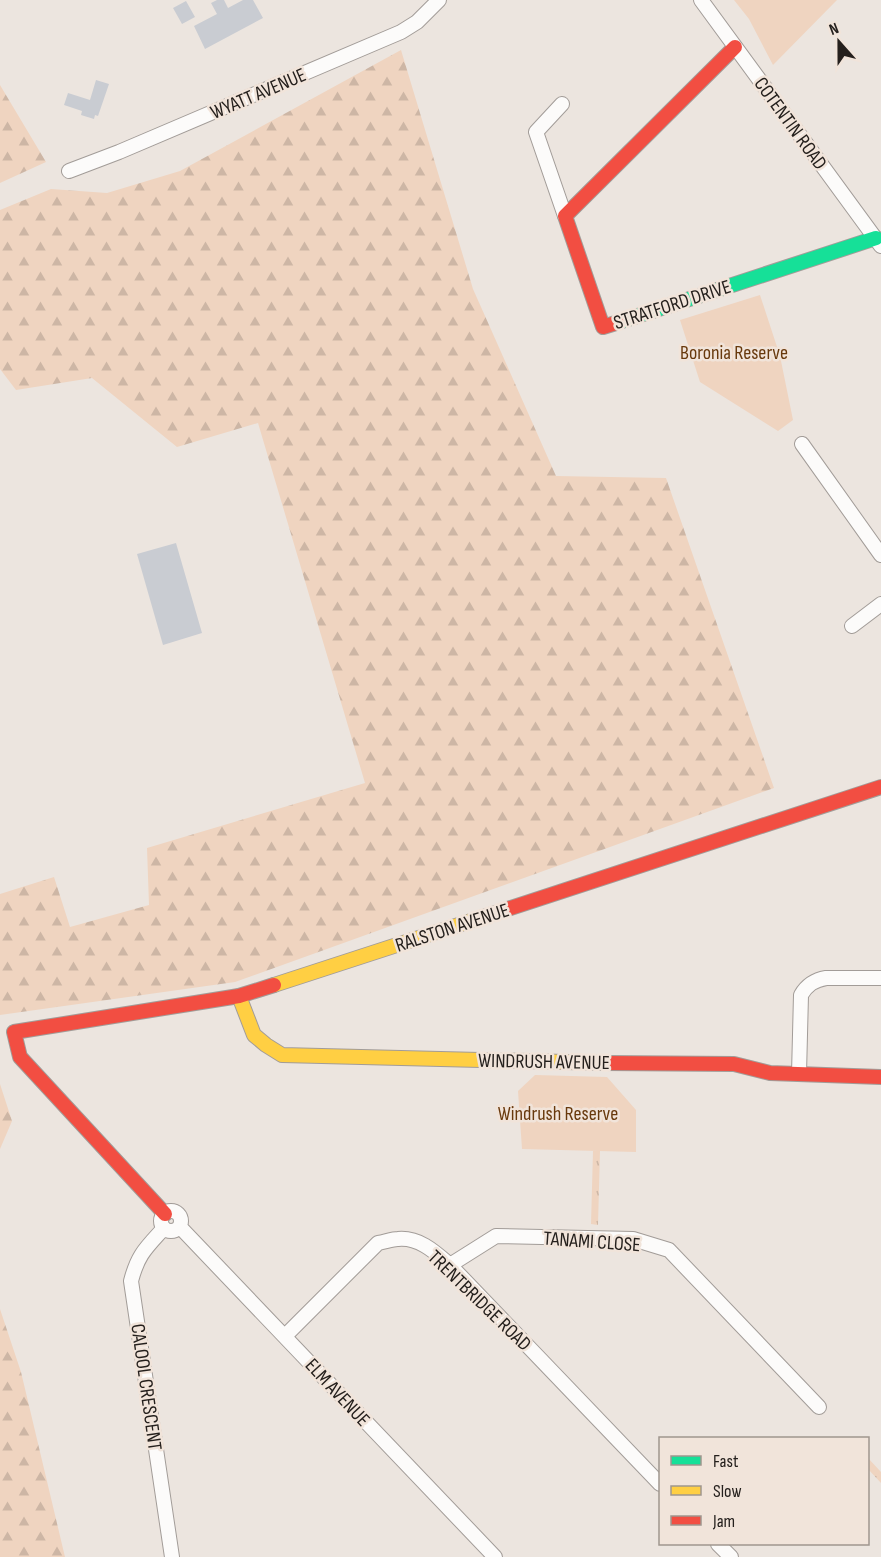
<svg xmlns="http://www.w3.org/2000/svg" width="881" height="1557" viewBox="0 0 881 1557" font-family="'Sofia Sans Condensed',sans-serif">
<defs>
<pattern id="grass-tufts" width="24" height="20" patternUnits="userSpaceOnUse" patternTransform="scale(1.5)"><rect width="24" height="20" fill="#efd4c0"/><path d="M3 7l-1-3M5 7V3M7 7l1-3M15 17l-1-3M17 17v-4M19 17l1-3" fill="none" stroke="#cdb6a5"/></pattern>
<pattern id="forest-firs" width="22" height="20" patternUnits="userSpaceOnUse" patternTransform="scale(1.5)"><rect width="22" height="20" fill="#efd4c0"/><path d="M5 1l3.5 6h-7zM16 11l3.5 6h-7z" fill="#cdb6a5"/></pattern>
</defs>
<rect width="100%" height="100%" fill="#ece5df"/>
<path fill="url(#grass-tufts)" d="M593,1151H600L598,1225L591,1224Z
M868,1458L881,1472V1483L868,1469Z"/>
<path fill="url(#forest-firs)" d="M401,50L473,289L556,476L666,478L774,788L235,982L0,1015V894L54,877L70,927L149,905L147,848L365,783L258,423L177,447L92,378L16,390L0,369V210L51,189L107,193L180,171Z
M0,85L46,162L0,183Z
M0,1084L12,1121L0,1149Z
M0,1309L21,1372L65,1557H0Z"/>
<path fill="#efd4c0" d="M734,0H837L773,65L749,19Z
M760,295L780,356L793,420L778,431L700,382L680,320Z
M535,1075L607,1077L636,1110V1152L522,1149L518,1091Z"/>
<path fill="#c9ccd2" d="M217,0H224L228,8L243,0H253L263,18L205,49L194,26L217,14L211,3Z
M186,1L195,17L182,24L173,8Z
M96,80L109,84L98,116L95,115L94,119L81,115L82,111L64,105L68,93L90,100Z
M176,543L202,633L163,645L137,554Z"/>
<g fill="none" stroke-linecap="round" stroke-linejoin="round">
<g stroke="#a29c98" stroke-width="16">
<path id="street" d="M701,0L881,246
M562,104L536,132L565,216
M69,171L119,152L401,32L417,22L439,0
M802,444L881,555
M852,626L881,604
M799,1074L801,995C807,985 814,980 826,978H881
M161 1221a10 10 0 1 1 20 0a10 10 0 1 1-20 0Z
M180,1227L495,1557
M164,1228C146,1248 138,1254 131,1281L172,1557
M450,1265L496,1236L633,1239L669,1250L819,1407
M285,1336L378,1243C385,1242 392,1239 398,1239C419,1237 435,1252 450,1265L660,1484
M718,1544L731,1557"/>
</g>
<g stroke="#a29c98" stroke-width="16">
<path id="fast" d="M619,322L876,238"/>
</g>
<g stroke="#a29c98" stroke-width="16">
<path id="slow" d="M274,985L489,915
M239,996L254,1035L266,1045L282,1055L605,1063"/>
</g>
<g stroke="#a29c98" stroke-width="16">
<path id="jam" d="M619,322L603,327L565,216L735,47
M489,915L881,787
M605,1063L734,1064L770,1073L881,1077
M165,1214L20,1057L14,1032L239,996L274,985"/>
</g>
<use href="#street" stroke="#fcfbfa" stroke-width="14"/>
<use href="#fast" stroke="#16e098" stroke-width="14"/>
<use href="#slow" stroke="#ffcf43" stroke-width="14"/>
<use href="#jam" stroke="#f24e42" stroke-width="14"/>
</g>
<g text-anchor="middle" stroke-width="5" stroke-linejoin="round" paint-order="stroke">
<g font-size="20" fill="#25201d" stroke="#f1e4da">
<text transform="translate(258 93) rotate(-23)" y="7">WYATT AVENUE</text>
<text transform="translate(791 123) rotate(54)" y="7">COTENTIN ROAD</text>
<text transform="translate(672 304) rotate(-18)" y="7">STRATFORD DRIVE</text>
<text transform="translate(452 927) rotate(-18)" y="7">RALSTON AVENUE</text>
<text transform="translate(544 1061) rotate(1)" y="7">WINDRUSH AVENUE</text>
<text transform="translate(592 1241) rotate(4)" y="7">TANAMI CLOSE</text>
<text transform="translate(480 1300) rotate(44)" y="7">TRENTBRIDGE ROAD</text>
<text transform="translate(147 1387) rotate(82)" y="7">CALOOL CRESCENT</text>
<text transform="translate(338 1392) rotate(47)" y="7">ELM AVENUE</text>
</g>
<g font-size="20" fill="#68390d" stroke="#f1e4da">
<text x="734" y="359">Boronia Reserve</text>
<text x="558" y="1120">Windrush Reserve</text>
</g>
</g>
<rect x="659" y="1437" width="210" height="108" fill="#f1e4da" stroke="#9f968e" stroke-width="1.5"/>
<rect x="671" y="1456" width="30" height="9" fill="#16e098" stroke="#9f968e" stroke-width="1.5"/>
<text x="713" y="1467" font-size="18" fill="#25201d">Fast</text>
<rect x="671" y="1486" width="30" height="9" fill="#ffcf43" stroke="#9f968e" stroke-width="1.5"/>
<text x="713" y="1497" font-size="18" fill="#25201d">Slow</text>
<rect x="671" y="1516" width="30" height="9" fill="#f24e42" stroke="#9f968e" stroke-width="1.5"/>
<text x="713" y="1527" font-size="18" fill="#25201d">Jam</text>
<g transform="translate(839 42) rotate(339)" stroke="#f1e4da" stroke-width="4.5" paint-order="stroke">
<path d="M0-4.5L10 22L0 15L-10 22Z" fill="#25201d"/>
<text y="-9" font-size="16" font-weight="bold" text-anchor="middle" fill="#25201d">N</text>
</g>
</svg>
